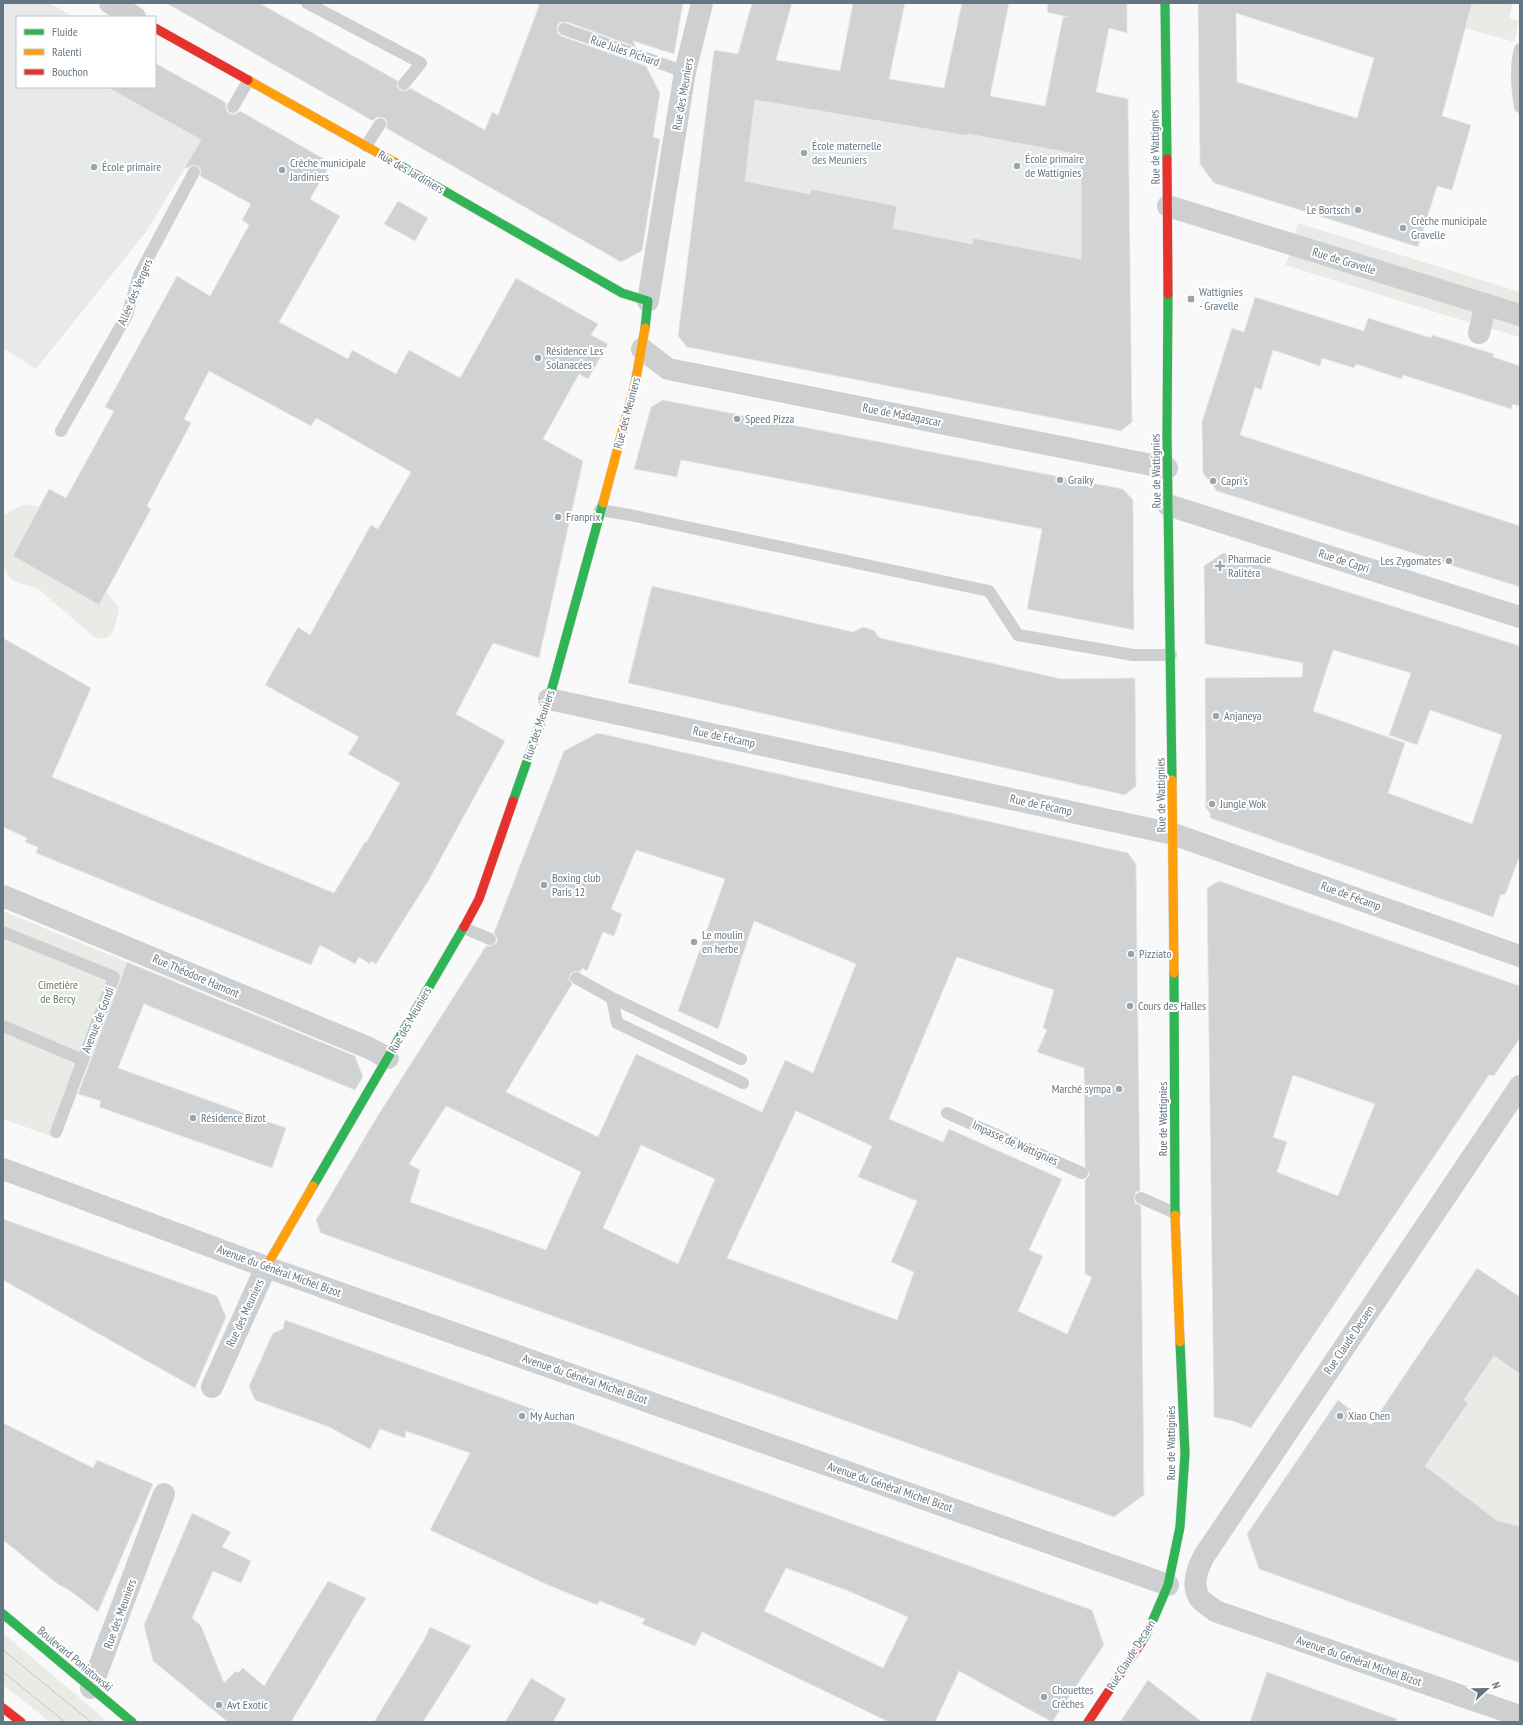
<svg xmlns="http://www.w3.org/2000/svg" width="1523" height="1725" viewBox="0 0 1523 1725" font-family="'PT Sans Narrow',sans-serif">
<rect width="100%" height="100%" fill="#f9f9f9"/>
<path fill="#e8e9e9" d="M3,3H49L74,17H17V87H155V63L225,102L146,232L36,369L3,348Z
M714,50L1129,120L1130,297L694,210Z"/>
<path fill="#e8ebe6" d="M1472,3H1513L1509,18L1519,21L1514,42L1466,28Z
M1298,223L1520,292V309L1293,238Z
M1291,251L1481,309L1477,325L1285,265Z
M1494,314L1520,322V337L1489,328Z
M29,504L39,507L13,556L99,605L106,591L119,608C115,625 115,646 93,636L37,588L20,584L10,578L3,567V515L18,507Z
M3,911L127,962L59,1139L3,1119Z
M1494,1356L1520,1374V1537L1421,1463L1436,1449L1468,1403L1464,1400Z
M3,1633L108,1722H50L3,1685Z"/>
<path fill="#d0d2d3" stroke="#e8e8e8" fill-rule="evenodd" d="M166,3H259L398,81L397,86L400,90L406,91L410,88L485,130L492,112L498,115L540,3H683L674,54L633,41L636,47L567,22L559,23L557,27L558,34L561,36L646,66L660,93L653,137L660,139L642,251L621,262L386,128L387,121L384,118L377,117L373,121Z
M752,3H792L776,60L840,71L853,3H905L889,79L944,88L962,3H1009L990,96L1045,106L1063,17H1068L1047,12L1048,3H1127V33L1109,28L1096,92L1128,99L1132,422L1121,431L687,347L678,336L714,50L738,54ZM755,100L968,136V134L1081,155V259L973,238L972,244L893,228L897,206L811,189L810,194L745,181Z
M1198,3H1472L1442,116L1471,125L1452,190L1437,186L1418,247L1214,183L1200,164ZM1236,13L1374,58L1357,118L1237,82Z
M155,63L225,102L226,103V110L230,114H236L240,111L331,163L310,199L340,216L279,322L348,359L352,350L396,374L409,350L460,378L516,278L598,324L591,335L608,344L588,379L579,374L543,439L583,461L539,658L493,643L456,714L505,741L430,878L376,964L371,961L370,964L359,957L355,964L320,945L311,965L36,853L38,847L25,842L27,838L3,827V638L91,688L52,777L334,893L365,842L366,843L400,783L348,754L359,737L265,685L298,627L310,635L371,525L378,529L411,472L316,418L311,426L209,371L184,419L191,423L147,506L151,509L99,605L13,556L49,489L66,498L114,411L105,407L177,276L210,296L249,225L242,220L251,204L200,176L201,171L198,166L193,165L187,168L185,167L201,140L107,87H155Z
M398,201L428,218L415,241L384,224Z
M1255,297L1364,331L1368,318L1431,338L1432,335L1494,354L1493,357L1520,366V406L1513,404L1511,409L1403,375L1402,379L1356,364L1354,368L1322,358L1320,366L1273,350L1261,390L1255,387L1240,435L1520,526V587L1217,491L1203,473L1202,422L1232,328L1244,332Z
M663,400L1123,489L1133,500L1134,630L1027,609L1042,529L681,460L677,477L634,469L651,407Z
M1223,553L1520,646V855L1505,895L1501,894L1493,917L1210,818V813L1206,808L1205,678L1302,677L1303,663L1205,644L1204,566ZM1333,650L1411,673L1389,735L1417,745L1430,710L1502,735L1472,824L1388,793L1405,743L1313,711Z
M652,586L853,632L863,627L873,630L880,638L1062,679L1135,678L1136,786L1125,795L628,683Z
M598,733L1128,853L1136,864L1140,1191L1136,1192L1134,1198L1135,1203L1141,1206L1144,1495L1114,1517L321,1233L316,1220L377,1117L486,946H491L497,942V938L494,933L564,751ZM636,850L725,879L678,1011L718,1029L754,921L856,964L813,1073L785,1060L762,1112L636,1054L598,1137L506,1092L572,984L569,979L570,974L575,971L580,972L582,968L587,971L603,932L614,936L622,914L611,909ZM957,957L1054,990L1043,1028L1047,1030L1037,1052L1084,1068L1085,1166L1089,1173V1176L1085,1180V1274L1092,1277L1067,1334L1018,1311L1043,1256L1029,1250L1062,1179L949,1129L943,1142L889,1119ZM446,1106L581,1172L546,1250L410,1202L420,1170L409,1164ZM796,1111L872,1146L858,1177L917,1201L891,1262L914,1272L897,1320L727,1258ZM641,1145L715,1179L678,1264L603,1228Z
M1219,881L1520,986V1038L1494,1076L1489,1075L1251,1428L1233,1421L1214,1417L1207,888ZM1293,1075L1375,1104L1338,1196L1277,1172L1287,1142L1273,1137Z
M127,962L355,1056L363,1077L355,1090L144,1004L118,1068L286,1128L272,1168L99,1107L101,1101L78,1094Z
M3,1219L217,1296L226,1317L195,1388L3,1280Z
M1477,1268L1520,1297V1374L1494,1356L1464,1400L1468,1403L1425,1466L1498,1521L1520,1526V1663L1259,1569L1247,1534L1338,1400L1371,1425Z
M285,1320L1092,1610L1104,1645L1052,1722L959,1671L935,1722H889L702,1632L695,1646L642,1624L645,1619L600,1601L597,1605L548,1585L430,1530L470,1453L406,1431L405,1438L380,1429L370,1449L329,1427L255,1400L249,1386L273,1333L283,1329ZM786,1568L846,1590L908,1617L883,1668L764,1611Z
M3,1423L93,1468L97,1460L153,1484L98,1612L69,1590L59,1585L3,1540Z
M192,1513L231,1532L222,1547L251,1561L241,1583L213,1571L192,1618L201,1626L224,1683L236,1671L238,1673L243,1668L264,1686L328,1581L366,1598L291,1722H228L153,1661L144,1625Z
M430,1627L471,1646L423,1722H374L424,1640Z
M1267,1672L1397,1719L1396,1722H1250Z
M531,1678L566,1699L553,1722H505Z
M1148,1680L1202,1722H1120Z"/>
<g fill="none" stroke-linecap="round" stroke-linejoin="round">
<g stroke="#d5d6d7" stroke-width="10">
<path id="fast" d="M1165,3L1167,159
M394,162L622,293L648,301L645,328
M1168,294L1167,434L1172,780
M513,801L549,699L603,503
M1174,973L1175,1215
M313,1186L464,927
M3,1614L132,1722
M1141,1643L1150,1627L1168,1585L1180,1527L1185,1454L1180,1342"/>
</g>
<g stroke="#d5d6d7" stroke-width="10">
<path id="slow" d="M248,80L394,162
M603,503L635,384L645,328
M1172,780L1174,973
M1175,1215L1180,1342
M266,1267L313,1186"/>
</g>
<g stroke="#d5d6d7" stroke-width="10">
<path id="jam" d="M155,28L248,80
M1167,159L1168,294
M464,927L479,899L513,801
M3,1708L21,1722
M1088,1722L1141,1643"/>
</g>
<path stroke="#cecfd0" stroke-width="12" d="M307,3L421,63L404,84
M564,29L685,72
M1520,49C1515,67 1517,89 1520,107
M233,107L248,81
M366,146L380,124
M61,431L127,315L139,275L194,172
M600,510L630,515L989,591L1018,635L1133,655H1171
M464,928L490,939
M3,932L114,977L56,1132
M576,978L612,998L741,1059
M612,998L617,1023L743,1083
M3,1026L83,1060
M947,1113L1082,1173
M1141,1198L1175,1213"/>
<path stroke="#cecfd0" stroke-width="22" d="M110,3L135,17
M1168,206L1520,315
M648,301L685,72L702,3
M1479,333L1486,304
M642,349L668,369L1167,468
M1168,505L1520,617
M549,699L1173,834L1520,956
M3,896L369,1048L388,1058
M1520,1086L1204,1556C1197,1569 1191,1586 1200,1599C1204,1603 1211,1607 1215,1611L1520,1716
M3,1169L266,1267L1168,1585
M212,1387L266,1267
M91,1688L164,1494"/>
<use href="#fast" stroke="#30b455" stroke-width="9"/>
<use href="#slow" stroke="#ff9f0a" stroke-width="9"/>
<use href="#jam" stroke="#e5322d" stroke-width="9"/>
<path stroke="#c3c5c6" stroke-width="1" d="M3,1650L91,1722
M3,1672L65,1722"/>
</g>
<g fill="#99a4ac" stroke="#fff" stroke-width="1.5">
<circle cx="804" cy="153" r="4"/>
<circle cx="1017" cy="166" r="4"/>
<circle cx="94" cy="167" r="4"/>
<circle cx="282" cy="170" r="4"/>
<circle cx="1358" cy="210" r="4"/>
<circle cx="1403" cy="228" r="4"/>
<rect x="1187" y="295" width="8" height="8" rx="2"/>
<circle cx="538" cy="358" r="4"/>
<circle cx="737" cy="419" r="4"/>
<circle cx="1060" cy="480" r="4"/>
<circle cx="1213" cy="481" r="4"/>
<circle cx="558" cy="517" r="4"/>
<circle cx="1449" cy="561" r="4"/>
<path d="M1218 560h4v4h4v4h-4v4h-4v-4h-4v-4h4z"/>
<circle cx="1216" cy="716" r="4"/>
<circle cx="1212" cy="804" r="4"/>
<circle cx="544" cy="885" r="4"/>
<circle cx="694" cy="942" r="4"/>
<circle cx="1131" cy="954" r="4"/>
<circle cx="1130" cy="1006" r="4"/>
<circle cx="1119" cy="1089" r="4"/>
<circle cx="193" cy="1118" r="4"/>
<circle cx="522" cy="1416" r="4"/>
<circle cx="1340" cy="1416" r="4"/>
<circle cx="1044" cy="1697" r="4"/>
<circle cx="219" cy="1705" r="4"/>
</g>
<g text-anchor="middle" stroke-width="4" stroke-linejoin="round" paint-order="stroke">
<g font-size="12" fill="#657683" stroke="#fff">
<text transform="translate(625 51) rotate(19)" y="4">Rue Jules Pichard</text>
<text transform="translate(683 94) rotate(-80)" y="4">Rue des Meuniers</text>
<text transform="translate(1155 147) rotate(-91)" y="4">Rue de Wattignies</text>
<text transform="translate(411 172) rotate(30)" y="4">Rue des Jardiniers</text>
<text transform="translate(1344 261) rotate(17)" y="4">Rue de Gravelle</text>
<text transform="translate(135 292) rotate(-67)" y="4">Allée des Vergers</text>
<text transform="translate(627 413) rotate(-75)" y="4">Rue des Meuniers</text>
<text transform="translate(902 415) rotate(11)" y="4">Rue de Madagascar</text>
<text transform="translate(1156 471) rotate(-91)" y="4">Rue de Wattignies</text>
<text transform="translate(1344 561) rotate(18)" y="4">Rue de Capri</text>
<text transform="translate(539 725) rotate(-71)" y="4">Rue des Meuniers</text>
<text transform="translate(724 737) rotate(12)" y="4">Rue de Fécamp</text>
<text transform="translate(1161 795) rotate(-91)" y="4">Rue de Wattignies</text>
<text transform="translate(1041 805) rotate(12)" y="4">Rue de Fécamp</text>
<text transform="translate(1351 896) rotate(20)" y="4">Rue de Fécamp</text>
<text transform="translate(196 976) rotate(23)" y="4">Rue Théodore Hamont</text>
<text transform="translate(98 1020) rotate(-69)" y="4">Avenue de Gondi</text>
<text transform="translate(410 1020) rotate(-60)" y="4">Rue des Meuniers</text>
<text transform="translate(1163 1119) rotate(-90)" y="4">Rue de Wattignies</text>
<text transform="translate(1015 1143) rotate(24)" y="4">Impasse de Wattignies</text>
<text transform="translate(279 1271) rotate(20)" y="4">Avenue du Général Michel Bizot</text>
<text transform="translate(245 1313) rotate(-65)" y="4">Rue des Meuniers</text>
<text transform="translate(1349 1340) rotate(-56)" y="4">Rue Claude Decaen</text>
<text transform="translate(585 1379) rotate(19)" y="4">Avenue du Général Michel Bizot</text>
<text transform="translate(1171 1443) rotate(-90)" y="4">Rue de Wattignies</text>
<text transform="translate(890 1487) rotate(19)" y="4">Avenue du Général Michel Bizot</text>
<text transform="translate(120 1614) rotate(-70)" y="4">Rue des Meuniers</text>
<text transform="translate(1131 1655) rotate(-58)" y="4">Rue Claude Decaen</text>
<text transform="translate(75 1659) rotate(40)" y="4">Boulevard Poniatowski</text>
<text transform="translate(1359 1661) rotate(19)" y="4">Avenue du Général Michel Bizot</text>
</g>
<g font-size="12" fill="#657683" stroke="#fff" text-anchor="start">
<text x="812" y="150">École maternelle<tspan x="812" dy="14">des Meuniers</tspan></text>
<text x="1025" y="163">École primaire<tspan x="1025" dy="14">de Wattignies</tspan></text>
<text x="290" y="167">Crèche municipale<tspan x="290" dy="14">Jardiniers</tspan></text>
<text x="102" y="171">École primaire</text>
<text x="1350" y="214" text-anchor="end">Le Bortsch</text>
<text x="1411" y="225">Crèche municipale<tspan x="1411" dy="14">Gravelle</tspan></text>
<text x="1199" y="296">Wattignies<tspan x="1199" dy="14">- Gravelle</tspan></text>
<text x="546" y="355">Résidence Les<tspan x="546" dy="14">Solanacées</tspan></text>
<text x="745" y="423">Speed Pizza</text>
<text x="1068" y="484">Graiky</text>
<text x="1221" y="485">Capri's</text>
<text x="566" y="521">Franprix</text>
<text x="1228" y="563">Pharmacie<tspan x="1228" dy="14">Ralitéra</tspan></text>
<text x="1441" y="565" text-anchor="end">Les Zygomates</text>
<text x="1224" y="720">Anjaneya</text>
<text x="1220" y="808">Jungle Wok</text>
<text x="552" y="882">Boxing club<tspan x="552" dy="14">Paris 12</tspan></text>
<text x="702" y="939">Le moulin<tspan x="702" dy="14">en herbe</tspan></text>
<text x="1139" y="958">Pizziato</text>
<text x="1138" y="1010">Cours des Halles</text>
<text x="1111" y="1093" text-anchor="end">Marché sympa</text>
<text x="201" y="1122">Résidence Bizot</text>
<text x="530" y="1420">My Auchan</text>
<text x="1348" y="1420">Xiao Chen</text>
<text x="1052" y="1694">Chouettes<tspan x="1052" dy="14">Crèches</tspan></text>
<text x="227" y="1709">Avt Exotic</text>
</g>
<g font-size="12" fill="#687a64" stroke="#fff">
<text x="58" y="989">Cimetière<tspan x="58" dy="14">de Bercy</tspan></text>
</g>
</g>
<rect width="1523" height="1725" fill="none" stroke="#657683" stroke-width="8"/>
<rect x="16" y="16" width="140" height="72" fill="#ffffff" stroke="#c1c8cd"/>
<rect x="24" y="29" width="20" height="6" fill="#30b455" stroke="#c1c8cd"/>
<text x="52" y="36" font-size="12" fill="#657683">Fluide</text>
<rect x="24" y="49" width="20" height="6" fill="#ff9f0a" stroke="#c1c8cd"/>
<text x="52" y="56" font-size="12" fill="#657683">Ralenti</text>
<rect x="24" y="69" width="20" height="6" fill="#e5322d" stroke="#c1c8cd"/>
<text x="52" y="76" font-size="12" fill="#657683">Bouchon</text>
<g transform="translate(1487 1689) rotate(68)" stroke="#ffffff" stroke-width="3" paint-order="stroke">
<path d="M0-3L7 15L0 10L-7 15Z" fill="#657683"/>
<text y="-6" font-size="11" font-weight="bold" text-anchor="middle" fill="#657683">N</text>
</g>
</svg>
